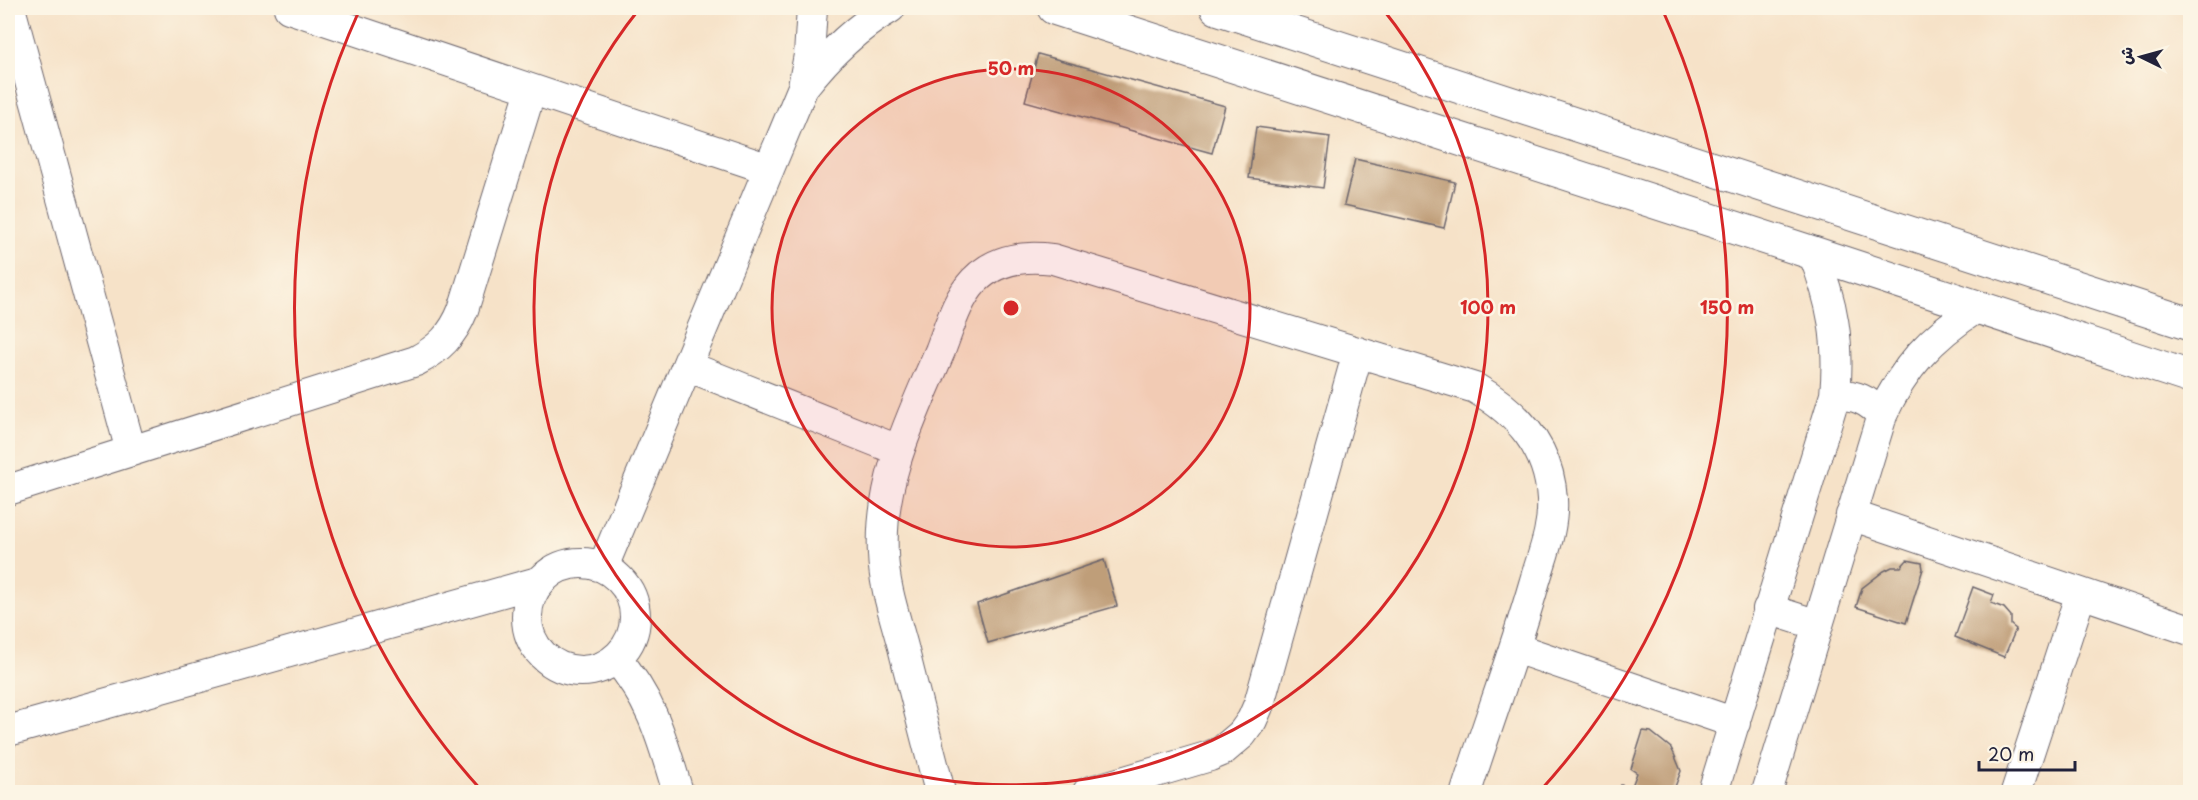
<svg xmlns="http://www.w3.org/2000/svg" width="2198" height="800" viewBox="0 0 2198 800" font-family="'Playpen Sans','Playpen Sans Arabic',sans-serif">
<rect width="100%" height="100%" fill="#fcf5e5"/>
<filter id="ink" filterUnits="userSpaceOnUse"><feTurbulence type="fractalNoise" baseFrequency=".0167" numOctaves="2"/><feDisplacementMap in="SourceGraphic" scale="12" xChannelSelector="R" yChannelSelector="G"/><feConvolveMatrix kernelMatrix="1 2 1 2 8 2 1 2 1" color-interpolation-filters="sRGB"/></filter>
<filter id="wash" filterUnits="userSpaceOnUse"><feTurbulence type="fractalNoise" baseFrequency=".008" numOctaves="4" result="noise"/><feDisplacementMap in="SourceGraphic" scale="24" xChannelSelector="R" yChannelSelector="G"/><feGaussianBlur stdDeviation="1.35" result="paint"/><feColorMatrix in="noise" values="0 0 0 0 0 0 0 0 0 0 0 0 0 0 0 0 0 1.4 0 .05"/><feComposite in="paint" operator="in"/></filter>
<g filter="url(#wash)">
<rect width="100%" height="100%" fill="#f6e2c8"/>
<g id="blocks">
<path fill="#bf9e79" d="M1038,54L1225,106L1212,153L1025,101Z
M1256,127L1330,137L1323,188L1249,178Z
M1355,159L1455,182L1444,228L1344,205Z
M1104,560L1117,606L988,643L977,604Z
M1907,560L1922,563L1923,569L1906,623L1856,607L1862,588L1884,571L1892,567H1901Z
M1973,587L1994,595L1991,603L2004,608L2011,616V625L2016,629L2004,657L1955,637Z
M1643,731L1651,732L1671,748L1674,754L1681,771L1673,792H1653L1632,786L1637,773L1631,769Z
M1621,785L1642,792H1618Z"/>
</g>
</g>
<g filter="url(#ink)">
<use href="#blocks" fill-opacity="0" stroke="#6c656c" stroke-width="1.5"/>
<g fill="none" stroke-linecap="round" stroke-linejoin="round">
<g stroke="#6c656c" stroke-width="32">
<path id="street" d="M10,8L131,451
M289,8L769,169
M803,87C828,55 855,28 890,8
M687,366L898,450
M1835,395C1855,394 1868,400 1882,415
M8,490L416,361C439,349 453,335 463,310L531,90
M1851,515L2190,630
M527 617a54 54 0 1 1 108 0a54 54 0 1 1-108 0Z
M603,567L803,87L809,55L812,8
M1768,609L1818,625
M1515,648L1735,723
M616,658C653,701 662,740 678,792
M8,731L538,582
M940,792C928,744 915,696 903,647C895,617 884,586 883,554C879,480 912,417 940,351C949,328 957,299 974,281C995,259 1023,255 1053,259L1475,388C1518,413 1549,447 1552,499C1554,529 1542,556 1534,584C1514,654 1488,722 1466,792
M1088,792L1210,756L1222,751L1242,734L1252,720L1259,704L1358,352
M1713,792L1835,395C1840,342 1833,302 1813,253
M1767,792L1882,415C1904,366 1932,337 1976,308
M2016,792L2081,593"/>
</g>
<g stroke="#6c656c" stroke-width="35">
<path id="secondary" d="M1054,8L1813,253L2190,377
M1217,8L2190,324"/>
</g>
<use href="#street" stroke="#fff" stroke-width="30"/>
<use href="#secondary" stroke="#fff" stroke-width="33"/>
</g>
</g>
<circle cx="1011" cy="308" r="239" fill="#d62828" fill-opacity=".12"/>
<g fill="none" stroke="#d62828" stroke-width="3">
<circle cx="1011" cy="308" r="239"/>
<path d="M1382 8A477 477 0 1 1 640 8"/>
<path d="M483 792A716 716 0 0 1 359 11M1663 11A716 716 0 0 1 1539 792"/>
</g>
<circle cx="1011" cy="308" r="9" fill="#d62828" stroke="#fcf5e5" stroke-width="3"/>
<g font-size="18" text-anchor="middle" font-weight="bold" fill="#d62828" stroke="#fcf5e5" stroke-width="5" stroke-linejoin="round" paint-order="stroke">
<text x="1011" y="75">50 m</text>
<text x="1488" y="314">100 m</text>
<text x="1727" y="314">150 m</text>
</g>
<rect width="2198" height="800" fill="none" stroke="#fcf5e5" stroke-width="30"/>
<g transform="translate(2141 57) rotate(275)" stroke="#fcf5e5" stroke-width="4.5" paint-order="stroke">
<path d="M0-4.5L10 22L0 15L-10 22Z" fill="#22223b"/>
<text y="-9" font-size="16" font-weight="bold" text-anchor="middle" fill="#22223b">ش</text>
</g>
<path d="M1979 761v9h96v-9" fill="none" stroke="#22223b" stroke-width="3"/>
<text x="1988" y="761" font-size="18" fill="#22223b" stroke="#fcf5e5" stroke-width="4.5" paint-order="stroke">20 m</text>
</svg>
